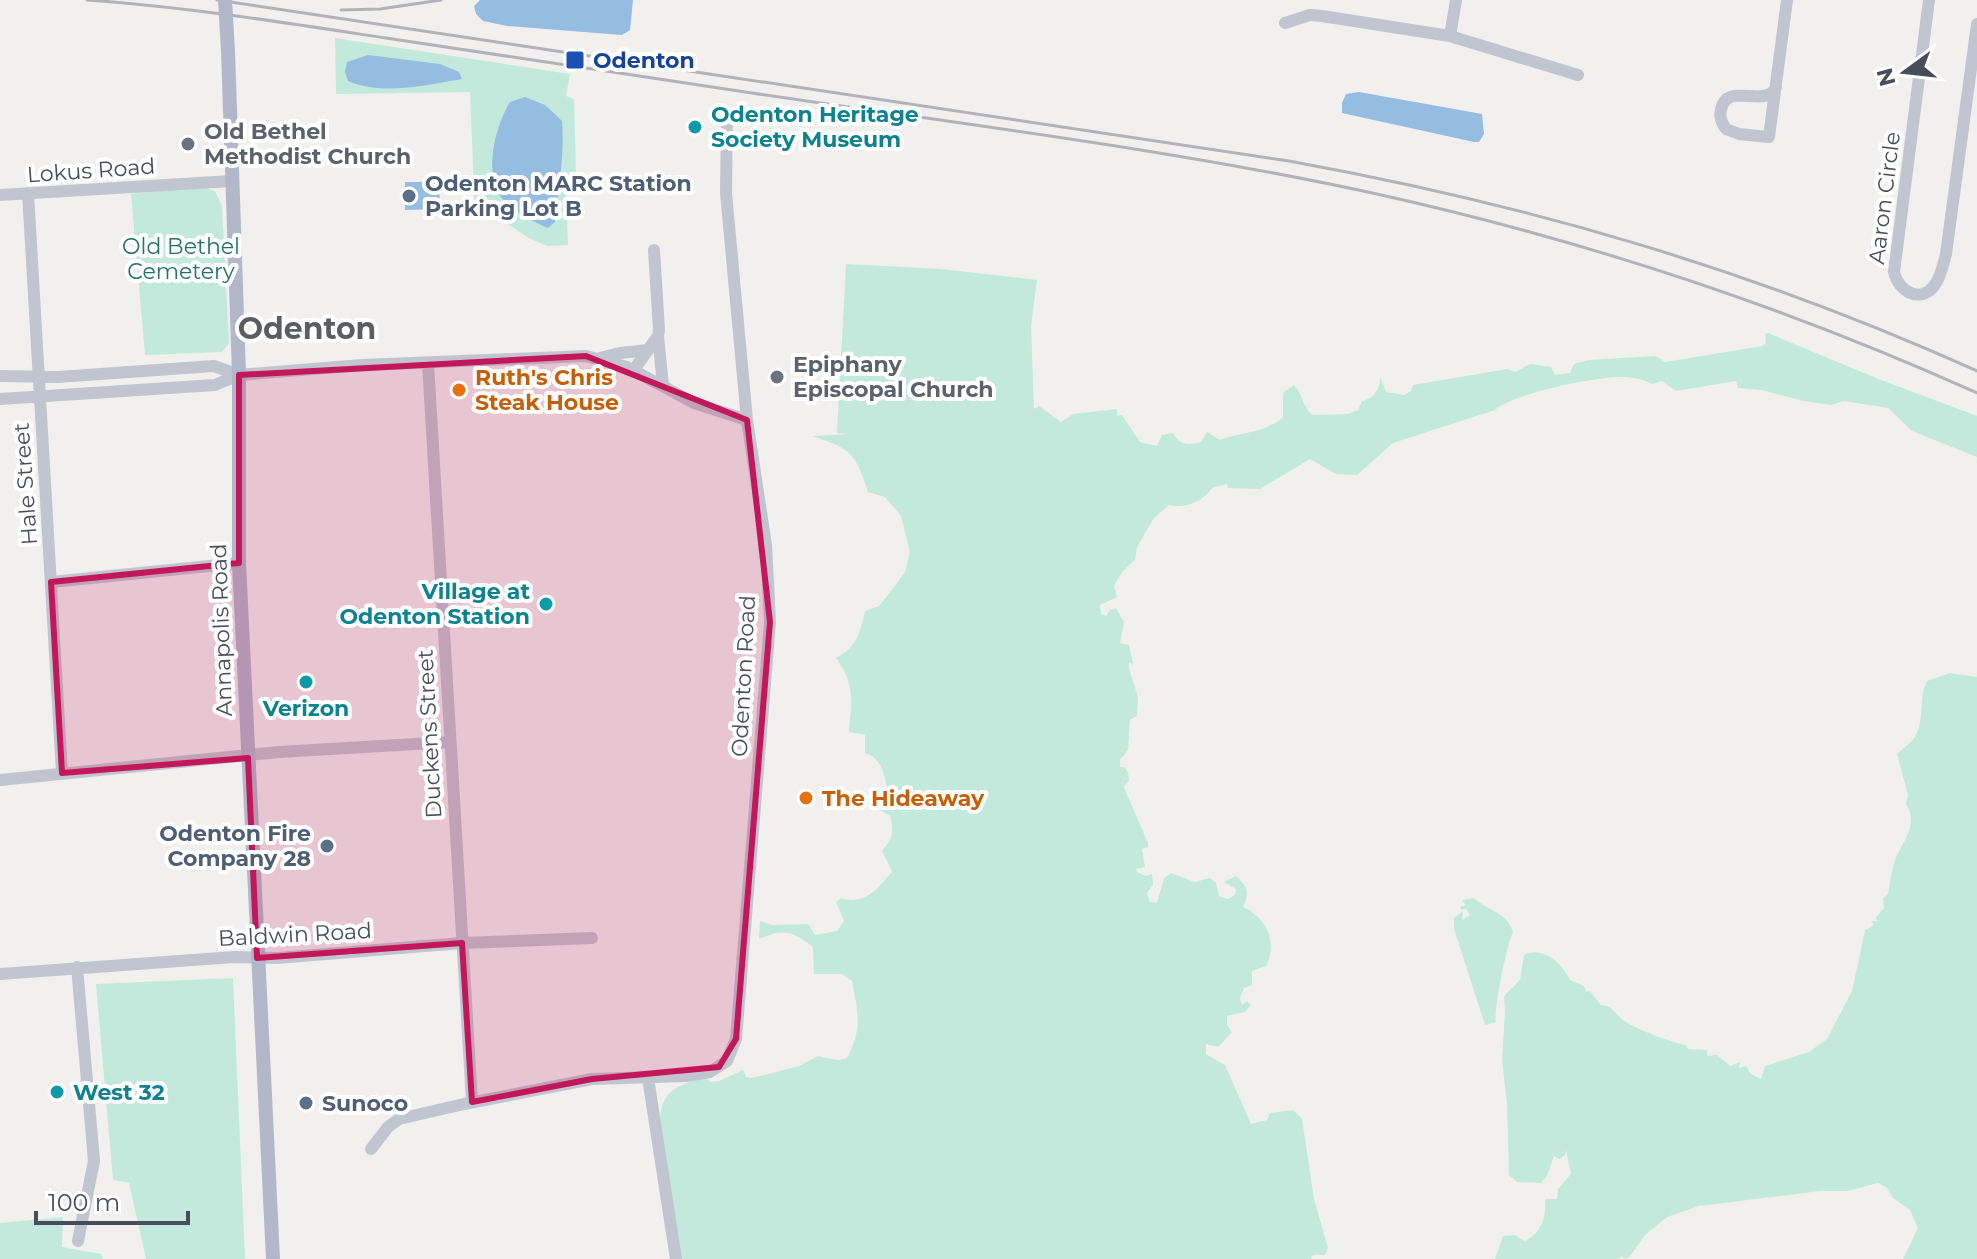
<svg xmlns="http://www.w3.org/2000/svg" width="1977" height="1259" viewBox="0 0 1977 1259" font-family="Montserrat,sans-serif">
<rect width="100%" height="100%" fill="#f1f0ef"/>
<path fill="#c3e9dd" d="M335,38L570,74L566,96L574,99L576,175L565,176L568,245L547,246L529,238L503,221L475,216L470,92L336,94Z
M200,186L215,191L222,206L229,343L222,352L145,355L131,194Z
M846,264L941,269L1037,280L1031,326L1034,409L1039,406L1061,422L1073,414L1117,409V416L1122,415L1140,442L1157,446L1162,435L1173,433C1181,446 1187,445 1201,442L1207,432L1220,440C1241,432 1266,433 1283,417V393L1294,385C1303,394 1302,406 1312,415L1348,414L1358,410L1362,401C1374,399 1381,388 1380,376L1386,392L1404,395L1411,391L1413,385L1507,369L1515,372L1530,364L1551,367L1555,375L1570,373L1574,364L1589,360L1656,356L1665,362L1762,346L1766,343L1765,334L1768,333L1881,380L1977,416V457L1912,431L1888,408L1844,401L1831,405L1804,401L1761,390L1738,388L1736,381L1676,391L1662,381L1652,384C1642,379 1633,377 1622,377C1594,377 1514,393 1495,410L1393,443L1357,475L1336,474L1310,459L1260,489L1228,488L1227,484L1212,488C1204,501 1185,509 1169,505L1154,518L1137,547L1135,560L1122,572L1114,586L1117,597L1100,605L1101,614L1106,616L1110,610L1116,608L1124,622L1120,643L1129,645L1133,664L1129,663V668L1138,697L1137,716L1130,720L1128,750L1120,760V767H1124L1128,772L1129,781L1124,786L1125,790L1148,843V847L1142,849L1145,867L1136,869L1137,872L1146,876L1152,874L1153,885L1147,893L1150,902L1157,903L1164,878L1171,873L1195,882L1210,878L1216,883L1219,896L1228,899L1235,895L1236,889L1224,882L1236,876C1248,887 1250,892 1243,907C1267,918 1278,942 1266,966L1252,971V985L1244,988L1240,998L1242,1005L1247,1001L1251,1005L1245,1012L1227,1016V1025L1232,1032L1218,1047L1206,1044V1054L1225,1065L1251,1124L1267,1120L1270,1113L1293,1110L1302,1119L1314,1199L1328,1248L1325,1255H1313L1311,1259H682C675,1224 650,1131 664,1101C672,1085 691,1082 706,1077L710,1082L719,1081L743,1070L746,1077L752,1078L799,1066L818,1056L838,1060L847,1058C863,1027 858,1014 852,981L842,974H814L813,947C793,931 783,928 759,939L760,921L772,925L808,924L815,935L837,931L844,921L836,902L841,898C863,906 880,888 892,871L882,851C893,839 894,831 890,815C879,812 876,805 874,795L887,787C883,771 881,758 865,753V735L849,732C851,701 856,685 836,658C857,647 860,633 865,611L879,606L892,590L905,572L910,552L901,516L885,497L868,492C855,452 851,449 812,436L848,434L837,433Z
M1950,673L1977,677V1259H1903L1918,1228L1910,1210L1893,1198L1886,1187L1878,1183L1848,1191H1820L1699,1206L1667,1217L1645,1235L1630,1256L1625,1259L1622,1256L1618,1259H1495L1503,1236L1515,1235L1525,1241C1542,1232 1546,1218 1545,1199H1557L1558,1189L1571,1174L1566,1150L1565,1155L1559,1159L1554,1156L1547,1176L1541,1183L1517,1182L1509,1175L1507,1103L1502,1060L1505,1012L1504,996L1520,980L1524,955C1542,945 1563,964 1570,980L1584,986L1586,992L1590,991L1601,1005C1613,1006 1614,1013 1623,1020C1637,1030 1668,1041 1685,1045L1688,1049L1707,1050V1056L1717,1055L1730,1066L1740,1062L1739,1068L1746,1066L1751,1074L1761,1079L1765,1066L1809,1052L1827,1039L1852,991L1865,930L1874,925L1871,921H1877L1876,917L1884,908L1883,898L1888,894C1890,884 1891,873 1894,863C1901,842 1920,826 1906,804L1908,795L1897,754C1903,748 1913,742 1916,735C1925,717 1918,698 1927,681Z
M1474,898C1487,910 1508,913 1513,932C1507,943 1493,1012 1496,1022L1485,1025L1454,929V918L1463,911L1462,920L1470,915L1466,909L1461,910L1460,907L1466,905L1462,900Z
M233,978L245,1259H146L129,1183L113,1180L96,984Z
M63,1217L62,1247L101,1254L103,1259H0V1223Z"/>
<path fill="#95bce1" d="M480,0H633L630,30L622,35L507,26L483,21L476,14L474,6Z
M368,55L440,64L459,72L462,79C426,85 383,96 348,81L345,72L347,62Z
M1359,92L1482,114L1484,134L1479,142H1474L1342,113V103L1346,94Z
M525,97L545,105L562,121C565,156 558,188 555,222L548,228C532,221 506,209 498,192C485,166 496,125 510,102Z
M405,182H439L440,209L405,210Z"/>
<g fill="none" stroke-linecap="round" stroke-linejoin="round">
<path stroke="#c1c5cf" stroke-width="12" d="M1929,0L1894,272C1898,291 1920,304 1934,286C1941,277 1943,265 1946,254L1977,24
M1285,23L1310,15L1322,16L1450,36L1578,75
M1450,36L1456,0
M1776,87C1765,110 1726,80 1721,110C1719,118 1722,123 1726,129L1739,134L1769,137L1787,0
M28,193L62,773
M0,195L232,181
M658,336L663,386
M600,358L620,353L648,350
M428,363L472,1102
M633,371L658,336L659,330L654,250
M0,376L58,377L214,366L239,375
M0,399L215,385L239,375L362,365L586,356L627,367L694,403L747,420
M51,582L239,563
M0,780L279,752L449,742
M77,967L94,1161L78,1241
M0,974L234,957L277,958L462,943L592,938
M648,1078L676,1259
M371,1149L388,1127L399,1119L464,1104L592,1079L686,1076L710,1072L727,1061L736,1039L770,622L766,545L747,420L726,193L727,114"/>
<path stroke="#b2b7ca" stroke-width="14" d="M228,51L239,375V563L273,1259"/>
<path stroke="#b2b3b8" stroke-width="3" d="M87,0C187,7 287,23 386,38C508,56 630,74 752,93C961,124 1171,149 1377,194C1584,240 1784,306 1977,393
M217,0L1289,161C1531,205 1753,270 1977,371
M341,10L380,9L441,0"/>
<path stroke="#b2b7ca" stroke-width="14" d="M225,0L228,51"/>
</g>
<path fill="#c2185b" fill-opacity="0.2" stroke="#c2185b" stroke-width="6" stroke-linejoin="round" d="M586,356L747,420L770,622L736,1039L719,1067L592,1079L472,1102L462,943L257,958L248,758L62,773L51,582L239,563V375Z"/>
<rect fill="#1a4fb4" stroke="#fff" stroke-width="3" x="565" y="50" width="20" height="20" rx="4"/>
<g fill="#0f9aa8" stroke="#fff" stroke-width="3">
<circle cx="695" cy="127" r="8"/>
<circle cx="546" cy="604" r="8"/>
<circle cx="306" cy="682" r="8"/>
<circle cx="57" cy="1092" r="8"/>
</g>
<g fill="#6b7280" stroke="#fff" stroke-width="3">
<circle cx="188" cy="144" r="8"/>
<circle cx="777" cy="377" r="8"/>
</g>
<g fill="#5c6f8a" stroke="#fff" stroke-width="3">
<circle cx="409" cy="196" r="8"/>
<circle cx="327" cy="846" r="8"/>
<circle cx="306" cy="1103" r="8"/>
</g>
<g fill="#e8710a" stroke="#fff" stroke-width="3">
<circle cx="459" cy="390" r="8"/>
<circle cx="806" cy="798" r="8"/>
</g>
<g text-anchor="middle" stroke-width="8" stroke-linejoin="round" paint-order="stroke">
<g font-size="22" font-weight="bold" fill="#164399" stroke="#fff" text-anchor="start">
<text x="593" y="68">Odenton</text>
</g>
<g font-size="22" font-weight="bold" fill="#0d838f" stroke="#fff" text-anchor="start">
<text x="711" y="122">Odenton Heritage<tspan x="711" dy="25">Society Museum</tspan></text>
<text x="530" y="599" text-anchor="end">Village at<tspan x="530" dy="25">Odenton Station</tspan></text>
<text x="306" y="716" text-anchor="middle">Verizon</text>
<text x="73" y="1100">West 32</text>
</g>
<g font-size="22" font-weight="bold" fill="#5b616d" stroke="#fff" text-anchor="start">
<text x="204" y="139">Old Bethel<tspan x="204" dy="25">Methodist Church</tspan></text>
<text x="793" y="372">Epiphany<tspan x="793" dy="25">Episcopal Church</tspan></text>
</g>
<g font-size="22" fill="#494d5a" stroke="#fff">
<text transform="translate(91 170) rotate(-4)" y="8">Lokus Road</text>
<text transform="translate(1884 198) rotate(-83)" y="8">Aaron Circle</text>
<text transform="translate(25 484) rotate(-94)" y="8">Hale Street</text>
<text transform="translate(221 630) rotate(-92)" y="8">Annapolis Road</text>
<text transform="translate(743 676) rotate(-87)" y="8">Odenton Road</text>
<text transform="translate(429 734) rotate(-93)" y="8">Duckens Street</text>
<text transform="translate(295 934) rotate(-3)" y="8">Baldwin Road</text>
</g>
<g font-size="22" font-weight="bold" fill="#4e5e75" stroke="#fff" text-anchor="start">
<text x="425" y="191">Odenton MARC Station<tspan x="425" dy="25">Parking Lot B</tspan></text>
<text x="311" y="841" text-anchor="end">Odenton Fire<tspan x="311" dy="25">Company 28</tspan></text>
<text x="322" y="1111">Sunoco</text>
</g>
<g font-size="22" fill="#227361" stroke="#fff">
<text x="181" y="254">Old Bethel<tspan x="181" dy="25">Cemetery</tspan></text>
</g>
<g font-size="22" font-weight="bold" fill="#c56008" stroke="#fff" text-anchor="start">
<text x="475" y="385">Ruth's Chris<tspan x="475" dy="25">Steak House</tspan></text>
<text x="822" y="806">The Hideaway</text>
</g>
<g font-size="30" font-weight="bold" fill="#5c5d63" stroke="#fff">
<text x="307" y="339">Odenton</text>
</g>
</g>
<g transform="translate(1905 72) rotate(255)" stroke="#ffffff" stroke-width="6" paint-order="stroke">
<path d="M0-6L14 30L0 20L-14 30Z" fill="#494d5a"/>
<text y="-12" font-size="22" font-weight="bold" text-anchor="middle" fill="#494d5a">N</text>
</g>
<path d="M36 1211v12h152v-12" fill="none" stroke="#494d5a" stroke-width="4"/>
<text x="48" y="1211" font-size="24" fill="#494d5a" stroke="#ffffff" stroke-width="6" paint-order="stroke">100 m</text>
</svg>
